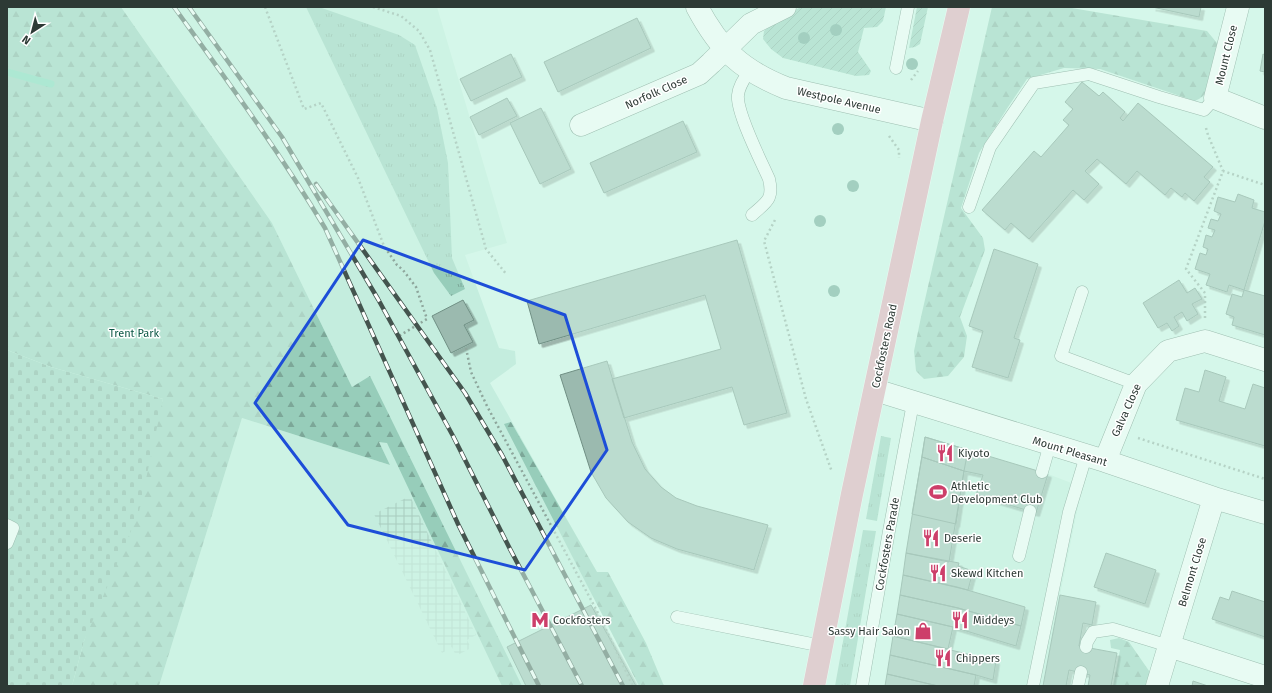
<svg xmlns="http://www.w3.org/2000/svg" width="1272" height="693" viewBox="0 0 1272 693" font-family="'Fira Sans',sans-serif">
<defs>
<pattern id="industrial-grid" width="8" height="8" patternUnits="userSpaceOnUse"><rect width="8" height="8" fill="#c4edde"/><path d="M0 4h8M4 0v8" fill="none" stroke="#a9ccbf"/></pattern>
<pattern id="grass-tufts" width="24" height="20" patternUnits="userSpaceOnUse"><rect width="24" height="20" fill="#97cdba"/><path d="M3 7l-1-3M5 7V3M7 7l1-3M15 17l-1-3M17 17v-4M19 17l1-3" fill="none" stroke="#7ca798"/></pattern>
<pattern id="forest-firs" width="22" height="20" patternUnits="userSpaceOnUse"><rect width="22" height="20" fill="#97cdba"/><path d="M5 1l3.5 6h-7zM16 11l3.5 6h-7z" fill="#7ca798"/></pattern>
<pattern id="cemetery-stones" width="16" height="16" patternUnits="userSpaceOnUse"><rect width="16" height="16" fill="#97cdba"/><path d="M2 7V4a2 2 0 0 1 4 0v3zM10 15v-3a2 2 0 0 1 4 0v3z" fill="#7ca798"/></pattern>
<pattern id="garden-furrows" width="10" height="10" patternUnits="userSpaceOnUse"><rect width="10" height="10" fill="#97cdba"/><path d="M-1 1l2-2M0 10L10 0M9 11l2-2" fill="none" stroke="#7ca798"/></pattern>
<filter id="shadow"><feDropShadow dx="3.5" dy="3.5" stdDeviation="0" flood-color="#0004"/></filter>
</defs>
<rect width="100%" height="100%" fill="#d6f7ea"/>
<path fill="#c4edde" d="M121,7H437L507,243L465,255L499,348L515,351L516,364L490,383L597,572L591,605L636,686H159L242,418L390,465L272,223Z
M925,437L1048,474L1082,487L1060,595L1043,686H885Z"/>
<path fill="url(#industrial-grid)" d="M410,496L476,635L467,640L471,648L456,656L452,647L442,653L374,514Z"/>
<path fill="url(#grass-tufts)" d="M306,7H319L399,35L415,45L437,108L448,163L452,258L465,289L451,296L434,273Z
M881,436L891,438L877,521L866,519Z
M863,530L876,531L850,686H835Z"/>
<path fill="url(#forest-firs)" d="M7,7H121L272,223L352,387L370,376L522,686H502L387,443L379,442L390,465L242,418L159,686H72L84,641L163,399L51,367L7,350Z
M992,7H1066L1207,31L1217,43C1217,60 1215,83 1203,96C1201,98 1197,100 1195,101L1100,69L1064,68L1027,79L1008,107L979,153L961,208L983,238L985,250L960,317L967,336L964,357L948,376L924,379L916,371L914,351L921,317Z
M511,422L597,572H608L646,643L664,686H639L504,424Z
M1119,638L1129,642L1154,678L1151,686H1113L1120,650L1111,648L1110,640Z"/>
<path fill="url(#cemetery-stones)" d="M7,350L51,367L163,399L139,512L84,641L72,686H7Z"/>
<path fill="url(#garden-furrows)" d="M801,7H886L883,21L877,27L864,28L858,52L871,71L869,75L856,76L783,58L771,49L763,39L764,31L775,20Z
M917,7H928L920,44L915,47L909,48Z"/>
<g fill="none" stroke-linecap="round" stroke-linejoin="round">
<path stroke="#7dd6b9" stroke-width="7" d="M7,72L51,84"/>
</g>
<path fill="#9bbaaf" stroke="#708f84" filter="url(#shadow)" d="M1152,7H1201L1199,17Z
M637,18L651,48L558,92L544,62Z
M511,54L522,77L471,101L460,79Z
M1263,54L1265,55V72L1260,71Z
M1082,82L1099,96L1103,92L1125,112L1120,118L1123,121L1138,103L1213,167L1204,177L1210,182L1194,201L1185,193L1182,197L1171,188L1165,195L1137,171L1126,184L1097,159L1085,171L1099,184L1084,200L1073,190L1029,239L1011,223L1005,230L982,210L1034,151L1041,157L1069,125L1063,120L1073,109L1065,102Z
M507,98L517,116L479,135L470,117Z
M541,108L571,169L540,184L510,123Z
M683,121L697,152L604,193L590,163Z
M1238,194L1254,200L1252,208L1265,212V221L1244,290L1229,285L1227,292L1206,285L1210,274L1195,269L1200,253L1206,255L1208,249L1203,247L1206,235L1212,237L1215,230L1208,228L1211,219L1218,221L1221,214L1214,211L1218,197L1235,202Z
M737,240L787,413L744,425L732,387L624,418L612,379L721,349L705,295L539,344L527,301Z
M994,249L1038,264L1014,338L1020,340L1008,378L972,367L983,331L969,326Z
M1179,280L1187,293L1195,288L1202,299L1192,304L1198,314L1187,321L1182,312L1174,317L1179,326L1172,331L1167,323L1158,328L1143,303Z
M1244,290L1265,296V335L1232,325L1234,317L1226,314L1232,294L1242,297Z
M463,300L474,320L464,325L473,342L451,353L432,316Z
M607,361L632,442L645,469L661,487L676,498L697,506L768,525L754,570L677,549L651,538L628,522L606,498L591,472L560,375Z
M1205,370L1226,377L1219,401L1245,409L1253,384L1265,388V446L1176,420L1185,388L1199,392Z
M925,437L968,450L964,471L922,457Z
M925,437L1048,474L1036,513L976,495L983,475L964,471L949,562L906,553Z
M922,457L964,471L956,524L912,514Z
M906,553L959,563L958,566L973,571L968,590L903,575Z
M1106,553L1156,570L1145,604L1094,587Z
M903,575L957,587L1025,607L1021,626L958,608L900,595Z
M1232,591L1265,602V637L1212,619L1220,597L1229,600Z
M900,595L958,608L1021,626L1016,646L953,627L897,614Z
M1060,595L1096,602L1092,625L1083,623L1079,646L1117,653L1111,686H1088L1090,675L1069,670L1066,686H1043Z
M591,605L636,686H526L507,647Z
M897,614L953,627L948,649L893,636Z
M893,636L996,661L993,680L976,675L890,655Z
M890,655L976,675L974,686H938L887,674Z
M887,674L938,686H885Z
M1193,681L1208,686H1192Z"/>
<g fill="none" stroke-linecap="round" stroke-linejoin="round">
<g stroke="#5d7b70" stroke-width="13">
<path id="lane" d="M896,68L908,7
M750,70C745,78 739,85 738,95C736,112 761,161 769,179C774,200 766,202 752,215
M969,207L990,147L1034,83L1089,74L1159,97L1204,110L1215,98
M1082,292L1061,356L1136,384
M1042,472L1050,444
M7,525L13,528L7,543
M1019,556L1030,511
M677,617L822,646
M1086,647L1087,642L1093,632L1113,629L1169,646
M862,686L889,531L913,403
M1033,686L1069,512L1086,456
M1078,686L1081,672"/>
</g>
<g stroke="#5d7b70" stroke-width="23">
<path id="street" d="M697,7C720,50 741,70 786,88L932,121
M1238,7L1215,98L1265,118
M581,125L699,74L711,63L751,24L785,7
M875,390L1105,461L1214,498L1265,513
M1105,461L1136,384L1168,351L1205,341L1265,360
M1169,646L1214,498
M1157,686L1169,646L1265,677"/>
</g>
<g stroke="#fff" stroke-width="23">
<path id="primary" d="M814,686L852,494L932,121L959,7"/>
</g>
<path stroke="#8ea69c" stroke-width="2.5" stroke-dasharray="2 3" stroke-linecap="butt" d="M265,7L304,109L321,103L358,178L384,246L397,265L403,270L416,287L427,319L399,336
M373,7L401,16L419,31L430,50L486,249L507,275
M911,80L918,71
M1206,128L1208,135L1223,171
M889,136L899,150V158
M775,220L764,241L806,399L832,472
M1205,318V293L1186,269L1223,171L1265,185
M466,348L471,372L487,406L598,613L633,686
M1138,438L1265,479"/>
<use href="#lane" stroke="#fff" stroke-width="12"/>
<use href="#street" stroke="#fff" stroke-width="22"/>
<use href="#primary" stroke="#ec9db2" stroke-width="22"/>
<g stroke="#44544e" stroke-width="4.5">
<path id="rail" d="M174,7C226,79 279,151 325,228L458,524L539,686
M189,7L282,137L378,299L453,436L510,549L582,686
M316,184L465,393L502,455L623,686"/>
</g>
<use href="#rail" stroke="#fff" stroke-width="3" stroke-dasharray="9" stroke-linecap="butt"/>
</g>
<g fill="#669e8f">
<circle cx="836" cy="30" r="6"/>
<circle cx="804" cy="38" r="6"/>
<circle cx="912" cy="64" r="6"/>
<circle cx="838" cy="129" r="6"/>
<circle cx="853" cy="186" r="6"/>
<circle cx="820" cy="221" r="6"/>
<circle cx="834" cy="291" r="6"/>
</g>
<path d="M0 0H1272V693H0ZM363,240L565,315L607,450L525,570L348,525L255,403Z" fill="#d6f7ea" fill-opacity=".55" fill-rule="evenodd"/>
<path fill="none" stroke="#1d4ed8" stroke-width="3" stroke-linejoin="round" d="M363,240L565,315L607,450L525,570L348,525L255,403Z"/>
<defs>
<g id="restaurant-bare" transform="scale(1.38)"><path d="M-5-6h1v4h1v-4h1v4h1v-4h1v5L-1.5 .5V6h-2V.5L-5-1ZM5-6V6H3V1.5H1.5Q1.5-4 5-6Z" fill="#cd3f6a" stroke="#fff" stroke-width="2.5" paint-order="stroke"/></g>
<g id="stadium-bare" transform="scale(1.38)"><path d="M0-5a6.5 5 0 1 0 0 10a6.5 5 0 1 0 0-10ZM-3.5-1.8h7v3.6h-7Z" fill="#cd3f6a" stroke="#fff" stroke-width="2.5" paint-order="stroke"/></g>
<g id="metro-bare" transform="scale(1.38)"><path d="M-5.5 5V-5H-3L0 0L3-5H5.5V5H3V-.5L0 4L-3-.5V5Z" fill="#cd3f6a" stroke="#fff" stroke-width="2.5" paint-order="stroke"/></g>
<g id="shop-bare" transform="scale(1.38)"><path d="M-5-2.5h2.3a2.7 3.5 0 0 1 5.4 0H5L5.5 6h-11ZM-1.5-2.5h3a1.5 2.3 0 0 0-3 0Z" fill="#cd3f6a" stroke="#fff" stroke-width="2.5" paint-order="stroke"/></g>
</defs>
<g fill-rule="evenodd">
<use href="#restaurant-bare" x="945" y="453"/>
<use href="#stadium-bare" x="938" y="492"/>
<use href="#restaurant-bare" x="931" y="538"/>
<use href="#restaurant-bare" x="938" y="573"/>
<use href="#metro-bare" x="540" y="620"/>
<use href="#restaurant-bare" x="960" y="620"/>
<use href="#shop-bare" x="923" y="631"/>
<use href="#restaurant-bare" x="943" y="658"/>
</g>
<g text-anchor="middle" stroke-width="3" stroke-linejoin="round" paint-order="stroke">
<g font-size="11" fill="#2d3a35" stroke="#fff">
<text transform="translate(1226 55) rotate(-76)" y="4">Mount Close</text>
<text transform="translate(656 92) rotate(-24)" y="4">Norfolk Close</text>
<text transform="translate(839 100) rotate(13)" y="4">Westpole Avenue</text>
<text transform="translate(884 346) rotate(-78)" y="4">Cockfosters Road</text>
<text transform="translate(1126 410) rotate(-66)" y="4">Galva Close</text>
<text transform="translate(1070 451) rotate(17)" y="4">Mount Pleasant</text>
<text transform="translate(887 544) rotate(-80)" y="4">Cockfosters Parade</text>
<text transform="translate(1192 572) rotate(-73)" y="4">Belmont Close</text>
</g>
<g font-size="11" fill="#0b5644" stroke="#fff">
<text x="134" y="337">Trent Park</text>
</g>
<g font-size="11" fill="#2d3a35" stroke="#fff" text-anchor="start">
<text x="958" y="457">Kiyoto</text>
<text x="951" y="490">Athletic<tspan x="951" dy="13">Development Club</tspan></text>
<text x="944" y="542">Deserie</text>
<text x="951" y="577">Skewd Kitchen</text>
<text x="553" y="624">Cockfosters</text>
<text x="973" y="624">Middeys</text>
<text x="910" y="635" text-anchor="end">Sassy Hair Salon</text>
<text x="956" y="662">Chippers</text>
</g>
</g>
<rect width="1272" height="693" fill="none" stroke="#2d3a35" stroke-width="16"/>
<g transform="translate(32 32) rotate(216)" stroke="#ffffff" stroke-width="3" paint-order="stroke">
<path d="M0-3L7 15L0 10L-7 15Z" fill="#2d3a35"/>
<text y="-6" font-size="11" font-weight="bold" text-anchor="middle" fill="#2d3a35">N</text>
</g>
</svg>
